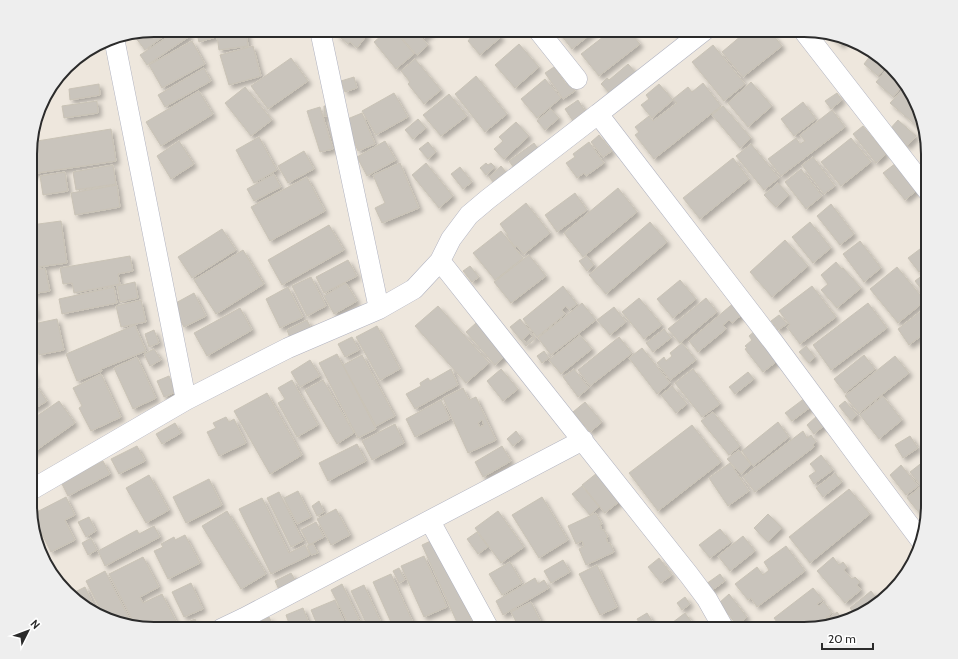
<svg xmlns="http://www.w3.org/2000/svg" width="958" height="659" viewBox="0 0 958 659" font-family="Cabin,sans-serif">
<defs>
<filter id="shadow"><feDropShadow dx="3.5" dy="3.5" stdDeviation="2" flood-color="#0004"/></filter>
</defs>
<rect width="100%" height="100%" fill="#eee7dd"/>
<path fill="#c9c4bc" stroke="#c9c3b6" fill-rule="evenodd" filter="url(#shadow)" d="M154,30H172L145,50L135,37L141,33Z
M178,30H186L190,36L147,65L140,55Z
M196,30H214L216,37L199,42Z
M216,30H246L248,46L219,50Z
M339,30H361L367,35L357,48L350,42L348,44L336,34Z
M388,30H394L414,54L396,69L374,42Z
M405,30H415L428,45L417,55L399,35Z
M417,30H434L424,38Z
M466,30H495L501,37L480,55L468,41L471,37Z
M557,30H596L572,49Z
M612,30H628L640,44L599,76L581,54Z
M677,30H695L682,43L674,33Z
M748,30H769L782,46L743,77L722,52Z
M827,33L844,37L847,38L841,45Z
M192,41L205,64L162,88L149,65Z
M519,44L539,67L515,88L495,65Z
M713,45L745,84L724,101L692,62Z
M253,46L261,76L229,85L220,55Z
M873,52L879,55L887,65L878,76L864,64Z
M291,58L308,81L268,109L251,86Z
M415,59L441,90L424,104L408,84L410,82L401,71Z
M628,64L638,75L612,96L601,84L607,78L609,80Z
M554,67L566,84L569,82L575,91L563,99L545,73Z
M889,67L903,85L893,97L876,82Z
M204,68L211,81L165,107L158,95Z
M476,76L507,114L485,132L455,94Z
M354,77L357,88L345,92L341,81Z
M545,79L561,98L537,118L521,99Z
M751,82L772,106L748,127L728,103Z
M703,83L721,106L654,159L635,135L639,132L635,127L649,116L653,121L677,103L673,99L688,87L692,92Z
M99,84L100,95L70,100L69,89Z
M659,84L673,100L652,118L641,105L649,99L646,95Z
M245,87L272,120L251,136L225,103Z
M905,87L915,99L922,125L919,128L890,103Z
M199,91L213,114L161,146L146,122Z
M394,93L408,117L376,135L362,111Z
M837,93L842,100L831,109L825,101Z
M449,94L467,116L441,136L423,115Z
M578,100L588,116L575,124L565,109Z
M97,101L98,113L64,118L62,106Z
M803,102L816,119L794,136L781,119Z
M324,106H329L330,116H324Z
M723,106L751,138L740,148L712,115Z
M320,107L333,149L320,152L307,111Z
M551,109L559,118L545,130L537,121Z
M832,110L845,127L781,176L768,159L796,138L800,144L805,141L800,135Z
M362,113L375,144L358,151L345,120Z
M418,119L426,128L413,139L405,130Z
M898,120L916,136L907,146L889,130Z
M516,122L529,136L504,159L494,149L503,141L499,137Z
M863,126L886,154L876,163L853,134Z
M111,129L116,161L31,174V142Z
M599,135L612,151L603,157L591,142Z
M925,135L928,146V149L919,142Z
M259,137L277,170L254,183L236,150Z
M851,138L871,162L841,186L821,162Z
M179,141L194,164L171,179L157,156Z
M385,141L396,160L367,176L357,157Z
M428,142L436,152L428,159L419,149Z
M589,142L604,163L586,176L584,173L577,178L566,163L575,157L573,154Z
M534,143L539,150L514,168L509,161Z
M751,144L779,178L764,190L736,156Z
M304,151L314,169L288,183L278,166Z
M813,157L835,186L824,194L802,165Z
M733,158L749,179L700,219L683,198Z
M400,163L419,208L382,223L375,208L385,203L373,175Z
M426,163L453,196L439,208L412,175Z
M486,163L488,165L491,163L495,167L486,175L480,168Z
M896,163L917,190L905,200L883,173Z
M113,165L116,184L76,190L73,172Z
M501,166L506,172L494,183L489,177Z
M460,167L472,182L463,189L451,174Z
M801,169L822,196L806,209L785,182Z
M65,172L68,191L43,195L40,176Z
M274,174L281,187L254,201L247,189Z
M307,177L325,211L270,241L251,207Z
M778,183L789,195L776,207L764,195Z
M117,185L120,207L75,215L71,193Z
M618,188L637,212L583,257L564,233Z
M575,193L587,210L557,232L545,215Z
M526,203L550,233L524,254L517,246L515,247L507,236L508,235L500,224Z
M831,204L854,234L840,245L817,216Z
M61,221L67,263L31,268V225Z
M650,222L667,242L606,294L589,275Z
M810,222L831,248L813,263L792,237Z
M329,225L344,250L282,285L268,260Z
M222,229L236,250L192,278L178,257Z
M501,231L523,258L495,280L473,253Z
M785,240L808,266L772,297L750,272Z
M860,241L881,268L864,282L843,254Z
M928,243V265L919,272L908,258Z
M243,250L264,284L216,314L194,280Z
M529,255L546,276L511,303L494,282Z
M130,256L133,271L118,274L120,284L74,293L72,283L63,284L60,268Z
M587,256L594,265L587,271L579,261Z
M348,260L357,276L324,293L316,277Z
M836,262L842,269L843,268L861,288L837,308L821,290L828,284L821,275Z
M470,266L479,277L472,282L463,271Z
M897,267L925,301L898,323L870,289Z
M45,268L50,291L31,294V271Z
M928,271V298L915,281Z
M311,277L326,306L307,316L292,286Z
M680,280L696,299L673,318L657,299Z
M135,282L138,298L120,302L117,286Z
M346,283L357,301L334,314L324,296Z
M563,286L577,304L569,310L566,306L562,310L565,314L537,337L523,319Z
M812,286L836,317L800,344L787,327L790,325L779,311Z
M114,287L117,303L62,314L59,299Z
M288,287L303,317L280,328L266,299Z
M194,293L206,316L184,327L172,305Z
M33,295L37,316L31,317V296Z
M639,298L662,325L644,339L622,312Z
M706,298L717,312L680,343L668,329Z
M141,300L146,322L121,327L116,306Z
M736,301L745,312L732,323L729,320L723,325L726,329L698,352L689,341Z
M582,303L596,320L551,355L538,338Z
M868,303L887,328L831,370L813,345Z
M438,306L489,363L466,383L415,326Z
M614,307L626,322L610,335L597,320Z
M240,308L252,330L207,356L194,333Z
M925,308L928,311V331L909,345L898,329Z
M779,315L787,324L778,330L771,321Z
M57,319L64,350L39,355L33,324Z
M520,319L536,338L526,346L510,327ZM530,333L533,337L526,343L523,339Z
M307,320L311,328L290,338L287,330Z
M476,323L505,356L495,365L466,332Z
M135,325L146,351L101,369L102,371L77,381L66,354Z
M377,326L400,369L380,380L356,337Z
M664,329L671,338L653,352L646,343Z
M154,330L159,343L149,347L145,334Z
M756,330L780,359L763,372L745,349L747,348L745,346L752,340L749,336Z
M580,335L592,349L561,374L549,360Z
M352,337L359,350L345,357L338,344Z
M619,337L632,353L590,386L578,370Z
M31,342L35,359L31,360Z
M682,343L696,360L670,380L657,363L664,357L666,361L672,356L670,353Z
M806,346L815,357L809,363L799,352Z
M642,348L670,383L657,394L629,358Z
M154,349L161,360L150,366L144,354Z
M544,351L549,358L542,363L537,356Z
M337,354L376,429L358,438L319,363Z
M362,355L395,416L376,426L343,365Z
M864,355L875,369L845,393L834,379Z
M895,356L909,373L859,413L845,396Z
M137,357L156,398L133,409L114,368Z
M310,360L320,376L300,387L291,372Z
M31,369L36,379L31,382Z
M451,369L458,385L415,409L406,394L421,386L420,383L428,378L430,381Z
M501,369L518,389L503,401L487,381Z
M574,369L589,388L578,397L563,377Z
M693,369L720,404L702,417L675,383Z
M748,372L754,379L735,394L729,387Z
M101,374L121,417L91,431L79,408L82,406L73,388Z
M169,376L176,392L164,397L157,381Z
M292,380L318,425L297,437L278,403L285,399L278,388Z
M323,380L354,433L337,444L305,390Z
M34,382L47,401L31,411V384Z
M672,386L687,404L676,413L661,395Z
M463,388L469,400L476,397L496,440L468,453L443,398ZM482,420L484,425L480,427L478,423Z
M267,393L302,455L270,474L234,411Z
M883,396L902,420L879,439L860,415Z
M805,398L812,406L792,421L785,413Z
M441,400L450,419L415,437L406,419Z
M59,401L75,423L31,454V420Z
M845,401L857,415L851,421L839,406Z
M585,402L602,422L590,432L573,412Z
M713,412L740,446L729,455L701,421Z
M818,415L826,424L814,434L807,425Z
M226,417L229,422L234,419L246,443L219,456L207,432L216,428L213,423Z
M778,422L789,437L753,466L742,451Z
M175,423L181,433L162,444L156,434Z
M395,424L404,443L372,460L362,441Z
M692,425L721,462L658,511L629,473Z
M516,431L522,439L513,446L507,439Z
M803,431L807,438L811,435L816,442L813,445L814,447L755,492L743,477Z
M910,436L918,448L903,458L895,445Z
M357,444L366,461L328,481L319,463Z
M137,446L145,461L119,474L111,459Z
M502,446L511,461L483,477L475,462Z
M739,450L751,465L741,474L727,459Z
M821,455L833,470L814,484L809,476L816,471L810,464Z
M928,458V480L920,485L910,472Z
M103,461L110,474L68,496L61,482Z
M730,463L749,491L728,506L709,478Z
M901,465L918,486L906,495L890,475Z
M597,473L620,501L605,513L582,485Z
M835,473L842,482L823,497L816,488Z
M149,475L169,510L146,523L126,488Z
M209,479L222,505L186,523L173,497Z
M925,483L928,486V513L926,521L907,498Z
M582,486L599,507L590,515L572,494Z
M849,489L870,514L810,563L789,537Z
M298,491L311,517L297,524L284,498Z
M279,492L303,541L291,547L267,498Z
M66,497L75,515L65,520L75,540L51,552L41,532L36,535L31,521V515Z
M542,497L568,540L539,558L512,515Z
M262,498L289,553L305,545L310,555L271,574L239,509Z
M319,501L324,512L317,516L312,506Z
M336,509L350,535L331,545L317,519Z
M227,511L266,574L241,589L202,526Z
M498,511L524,547L501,563L475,528Z
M596,513L602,524L600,525L602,530H604L608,537L606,538L608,543H610L614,552L586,565L579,549L584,546L582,541L576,544L568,526Z
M768,514L782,528L768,542L754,528Z
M89,517L96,531L86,537L78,522Z
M316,522L324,537L309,545L301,530Z
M154,526L160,537L105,566L98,551L137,530L139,534Z
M720,529L731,542L710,558L699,545Z
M477,532L488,547L478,554L467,539Z
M185,535L200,563L168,579L154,551L163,547L161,544L174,537L175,540Z
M743,536L755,551L730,571L718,556Z
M91,538L97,550L88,555L82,543Z
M435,539L475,629H460L422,545Z
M313,544L318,553L311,555L307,546Z
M786,546L805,571L757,607L751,598L748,600L735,584L757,567L763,575L769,570L764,562Z
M424,556L447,607L424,617L401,566Z
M143,557L159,587L140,597L143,603L162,594L177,623L166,629H146L136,627L109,574Z
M833,557L839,565L843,562L847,567L844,570L852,579L855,577L860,582L857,585L861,590L845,603L817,571Z
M659,558L672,575L661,583L648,567Z
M563,560L570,572L551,583L544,571Z
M510,562L522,583L502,595L489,574Z
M597,565L617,607L600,615L579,574Z
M399,568L405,580L399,583L393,571Z
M105,571L130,620L123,624L114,622L104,617L86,581Z
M291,573L298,585L281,594L275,581Z
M391,574L416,629H394L373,582Z
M720,574L725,581L711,591L706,584Z
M535,578L538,584L544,580L549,588L503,615L496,601Z
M191,583L203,609L184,617L172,592Z
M342,584L359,619L349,625L331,590Z
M364,585L384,629H369L351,591Z
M85,587L98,614L79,604L71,594Z
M813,588L823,600L817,604L819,606L824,602L832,613L815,627L801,629L803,627L800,623L797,626L800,629H768L777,622L774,618Z
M871,591L878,600L857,617L850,608Z
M729,594L747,617L737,625L719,603Z
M685,597L690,604L682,610L677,603Z
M335,600L344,622L328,629H319L311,610Z
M531,602L542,624L533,629H520L511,612Z
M303,608L311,629H291L286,615Z
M837,612L843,620L819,625Z
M647,613L656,627L654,629H643L637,619Z
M685,613L697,629H664Z
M269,617L275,629H246Z
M195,619L200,629H188L185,623Z
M361,620L365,629H341Z"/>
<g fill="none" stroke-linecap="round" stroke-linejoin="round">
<g stroke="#b1b3c0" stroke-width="21">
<path id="minor" d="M320,30L379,309
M538,30L577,79
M705,30L598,114L774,343L862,462L922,542
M803,30L928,191
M114,38L186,400
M440,261L689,575L707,599L724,629
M31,490L186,400L288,348L379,309L414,289L440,261L451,239L469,215L488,199L598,114
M430,521L489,629
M221,629L244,618L583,440"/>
</g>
<use href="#minor" stroke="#fff" stroke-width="20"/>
</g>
<path d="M0 0H958V659H0ZM154 37H804A117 117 0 0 1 921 154V505A117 117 0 0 1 804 622H154A117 117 0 0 1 37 505V154A117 117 0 0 1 154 37Z" fill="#eee" fill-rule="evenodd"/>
<path fill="none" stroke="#2b2b2b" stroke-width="2" d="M154 37H804A117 117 0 0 1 921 154V505A117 117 0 0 1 804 622H154A117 117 0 0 1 37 505V154A117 117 0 0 1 154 37Z"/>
<g transform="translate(28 631) rotate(48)" stroke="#ffffff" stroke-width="3" paint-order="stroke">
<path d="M0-3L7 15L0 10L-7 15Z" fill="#2b2b2b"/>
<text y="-6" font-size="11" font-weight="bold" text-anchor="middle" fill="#2b2b2b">N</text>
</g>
<path d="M822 643v6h51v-6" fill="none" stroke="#2b2b2b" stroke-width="2"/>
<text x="828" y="643" font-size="12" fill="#2b2b2b" stroke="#ffffff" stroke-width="3" paint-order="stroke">20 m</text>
</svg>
